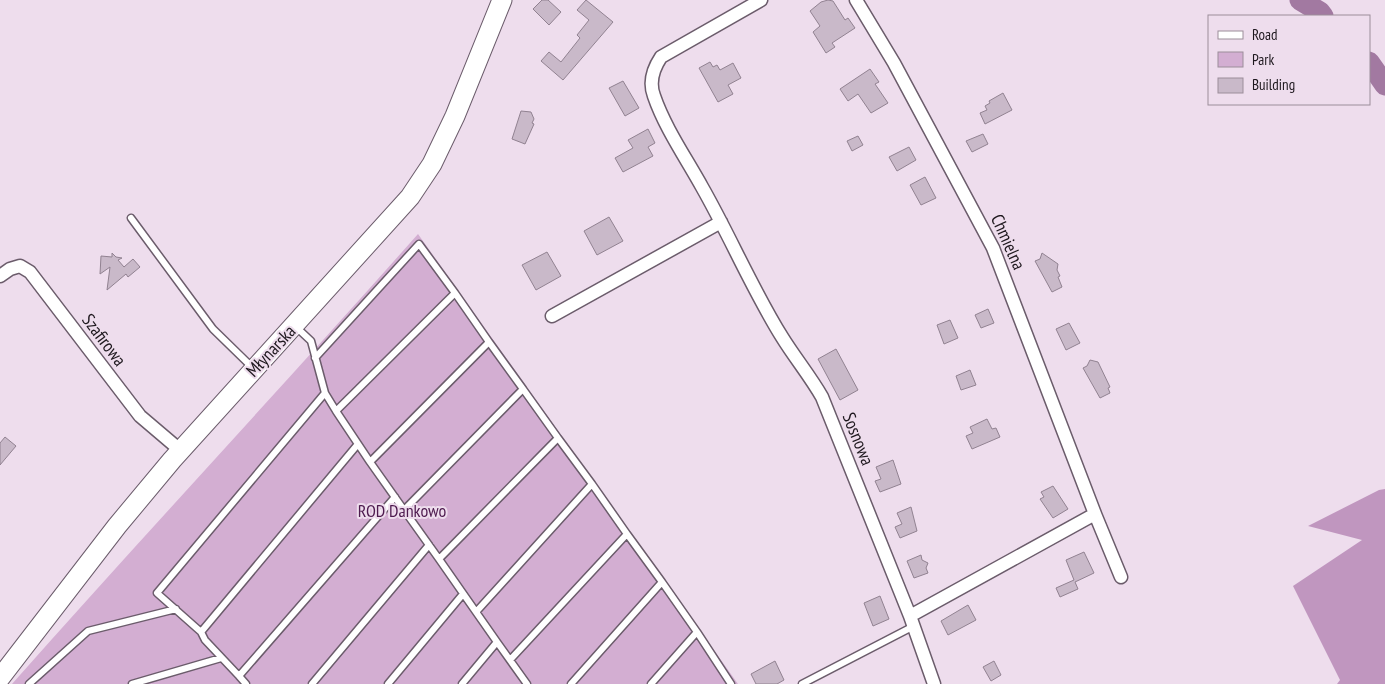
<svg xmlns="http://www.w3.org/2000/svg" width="1385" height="684" viewBox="0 0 1385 684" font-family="'PT Sans Narrow',sans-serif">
<rect width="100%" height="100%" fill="#eedded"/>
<path fill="#d3aed2" d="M418,234L738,684H12C146,533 284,385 418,234Z"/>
<path fill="#c096bf" d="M1385,489V684H1337L1340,680L1293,586L1362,540L1308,526L1379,490Z"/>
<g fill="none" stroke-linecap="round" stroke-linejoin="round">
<path stroke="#a279a1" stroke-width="21" d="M1300,0L1320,12L1323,16
M1369,62L1385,85"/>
</g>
<path fill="#c9b9c9" stroke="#918291" d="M542,0H548L561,12L549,25L533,9Z
M586,0L613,22L563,80L541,61L549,52L561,62L580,38L577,35L589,20L577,10Z
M828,0L833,1L845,20L848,18L855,28L832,43L835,47L826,53L813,32L820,26L810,11L821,2Z
M710,62L713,67L717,65L720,70L733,63L741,78L728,85L733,94L718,102L699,68Z
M870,69L879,82L875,84L888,103L871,113L858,94L848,101L840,89Z
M623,81L639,108L625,116L609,88Z
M1003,93L1012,110L985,124L980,113L987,110L985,106L990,103L989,101Z
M521,111L531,112L534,119L532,123L534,124L525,144L512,139Z
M648,129L655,143L648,147L653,156L623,172L615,158L633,148L628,140Z
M983,134L988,144L972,152L966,141Z
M858,136L863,145L852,151L847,141Z
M909,147L916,160L897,171L889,157Z
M925,177L936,198L921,205L910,185Z
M609,217L623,241L597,255L584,231Z
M547,252L561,276L536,290L522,265Z
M112,253L116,257L122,258L118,260L124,267L133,259L140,267L128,277L126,274L107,290L110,267L100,274L101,256L112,257Z
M1042,253L1058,264L1057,270L1060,276L1058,277L1062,287L1052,292L1035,261L1040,259Z
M988,309L994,323L981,328L975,315Z
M950,320L958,338L944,344L937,325Z
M1069,323L1080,343L1066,350L1056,329Z
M836,349L858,390L840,400L818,359Z
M1090,360L1098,362L1110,387L1108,388L1110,393L1100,398L1083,368L1087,366Z
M970,370L976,385L961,390L956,376Z
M987,419L992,429L996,428L1000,437L972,449L966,436L973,433L970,427Z
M5,437L16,446L0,465V443Z
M893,460L901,484L880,492L875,481L881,479L876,467Z
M1053,486L1068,509L1053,518L1040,499L1044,497L1041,492Z
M911,507L917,531L900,538L895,527L902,524L897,513Z
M1084,552L1094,573L1075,582L1078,589L1060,597L1056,588L1074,580L1066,560Z
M921,555L922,560L928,563L926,568L928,573L914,578L907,561Z
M880,596L889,619L873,626L864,603Z
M968,605L976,620L948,635L941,621Z
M775,661L784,680L777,684H756L751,674Z
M994,661L1001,675L991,681L983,667Z"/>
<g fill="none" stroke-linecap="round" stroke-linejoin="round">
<g stroke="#6b5c6b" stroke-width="9">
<path id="lane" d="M131,218L213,329L253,368
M295,326L311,341L325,393
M489,342L523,389
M315,358L419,244L455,293
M336,411L370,462
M558,438L592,484
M358,444L201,632L157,593L325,393L336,411L455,293L489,342L370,462L404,510L523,389L558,438L439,559L476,612L592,484L627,534L510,660
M404,510L439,559
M627,534L662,582
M476,612L497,642
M201,632L205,640L239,676
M697,632L731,684
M29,684L88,631L176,609
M132,684L221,658
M246,684L239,676L395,497
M312,684L429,545
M388,684L463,594
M462,684L497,642L527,684
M571,684L662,582L697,632L651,684
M802,684L914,626"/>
</g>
<g stroke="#6b5c6b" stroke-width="15">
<path id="street" d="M761,0L661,57C653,69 649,83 654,96C665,128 686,158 702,187C730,236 752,289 782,337C795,358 810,376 822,397L910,616L934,684
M856,0L894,63L993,248L1095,514L910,616
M0,276L10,269L20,266L30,272L140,416L180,450
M552,316L721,222
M1095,514L1121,577"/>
</g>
<g stroke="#6b5c6b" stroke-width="21">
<path id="secondary" d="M0,678L117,526L172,460L410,197L432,164L455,116L502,0"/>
</g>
<use href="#lane" stroke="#fff" stroke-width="6"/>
<use href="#street" stroke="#fff" stroke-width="12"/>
<use href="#secondary" stroke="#fff" stroke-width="19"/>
</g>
<g text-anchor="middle" stroke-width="4" stroke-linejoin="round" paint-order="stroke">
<g font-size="18" fill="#1e181e" stroke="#eedded">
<text transform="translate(1008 242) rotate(66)" y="6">Chmielna</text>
<text transform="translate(104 340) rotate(53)" y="6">Szafirowa</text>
<text transform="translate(271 351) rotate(-47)" y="6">Młynarska</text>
<text transform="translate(858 439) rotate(68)" y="6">Sosnowa</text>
</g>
<g font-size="18" fill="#4e1b4f" stroke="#eedded">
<text x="402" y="517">ROD Dankowo</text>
</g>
</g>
<rect x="1208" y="15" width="162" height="90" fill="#eedded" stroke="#9b8e9a"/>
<rect x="1218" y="31" width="25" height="8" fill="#ffffff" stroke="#9b8e9a"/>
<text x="1252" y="40" font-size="15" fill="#1e181e">Road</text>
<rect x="1218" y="52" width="25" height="15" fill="#d3aed2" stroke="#9b8e9a"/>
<text x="1252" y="65" font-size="15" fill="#1e181e">Park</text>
<rect x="1218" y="78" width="25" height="15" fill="#c9b9c9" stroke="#9b8e9a"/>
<text x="1252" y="90" font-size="15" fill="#1e181e">Building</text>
</svg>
